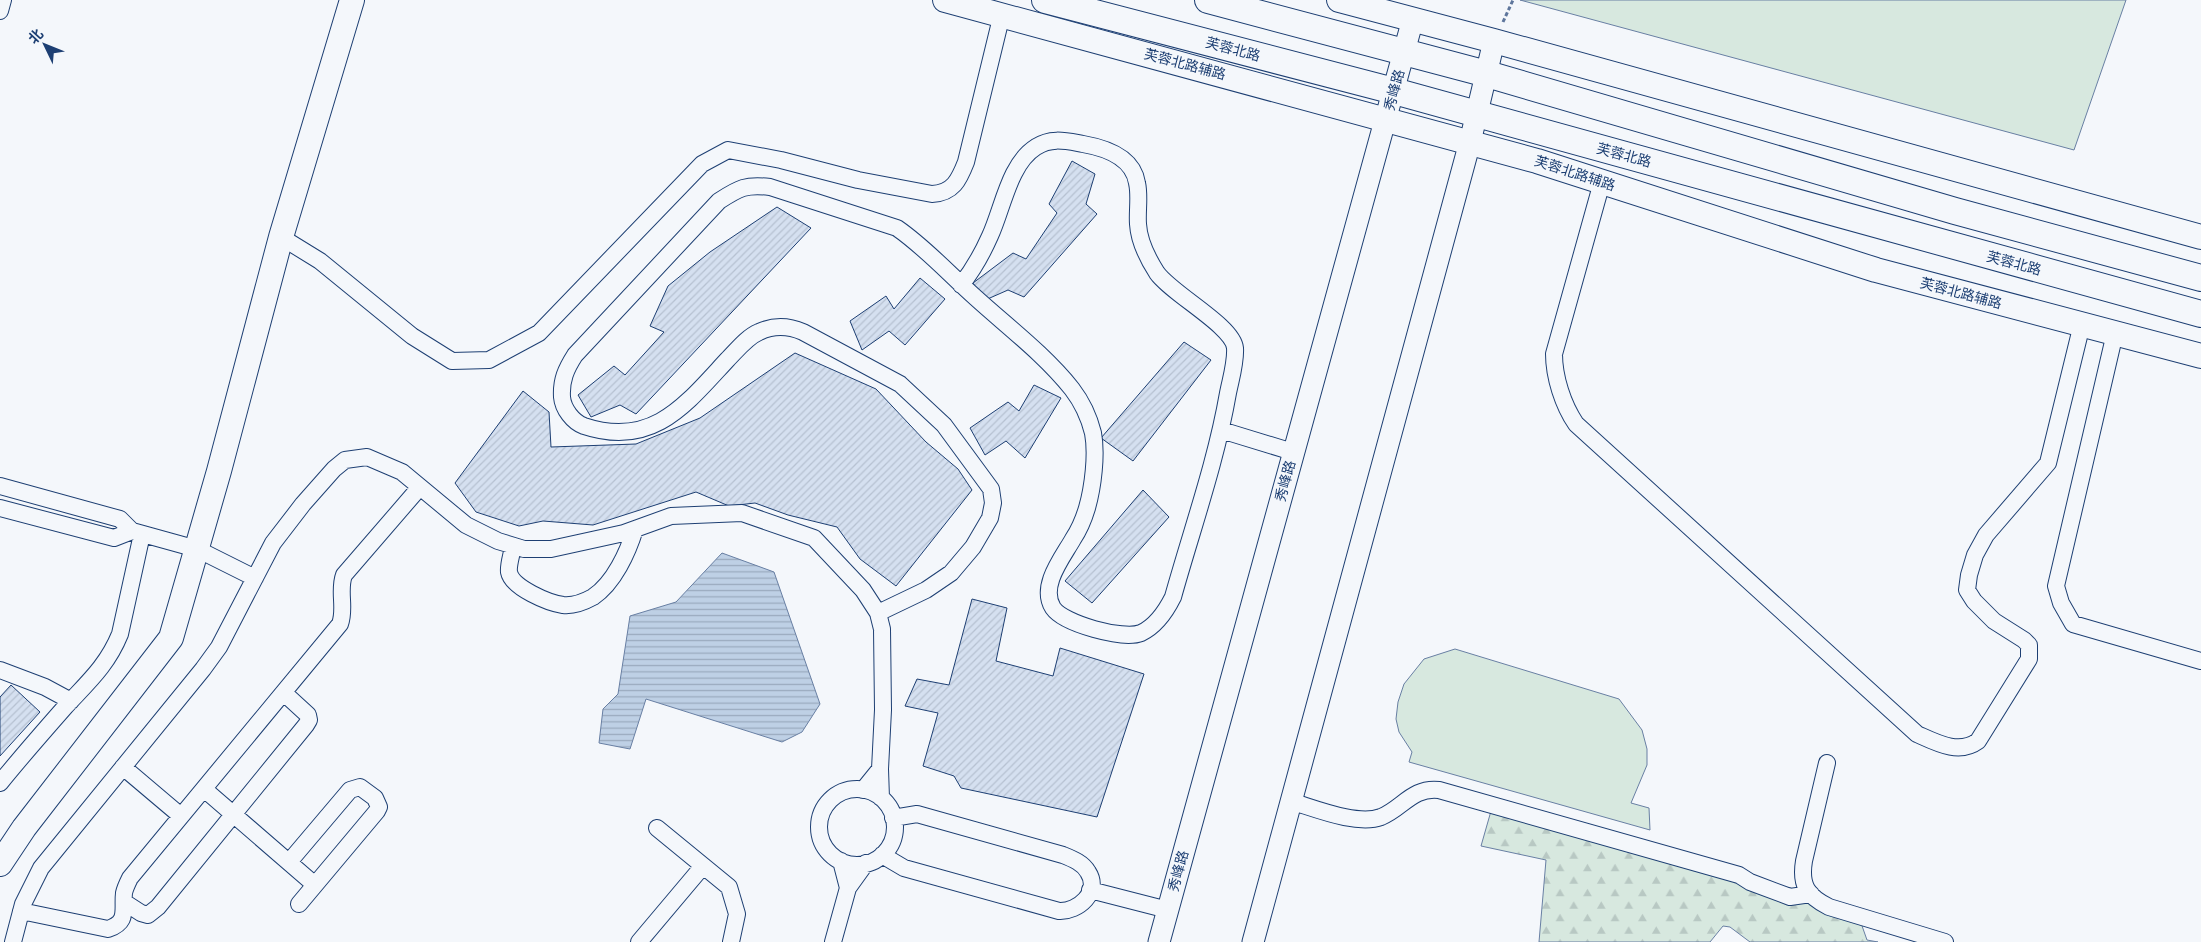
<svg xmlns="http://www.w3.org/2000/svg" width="2201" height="942" viewBox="0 0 2201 942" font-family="Figtree,'Noto Sans SC',sans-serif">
<defs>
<pattern id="forest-firs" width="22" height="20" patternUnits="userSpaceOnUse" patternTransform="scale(1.25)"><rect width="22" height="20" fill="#d7e8df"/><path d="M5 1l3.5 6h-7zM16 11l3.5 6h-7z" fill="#b8c8c3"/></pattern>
<pattern id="water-rules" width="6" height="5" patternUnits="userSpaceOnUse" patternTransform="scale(1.25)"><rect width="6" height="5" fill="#bed0e5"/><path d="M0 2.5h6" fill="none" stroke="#9aaabe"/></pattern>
<pattern id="building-hatch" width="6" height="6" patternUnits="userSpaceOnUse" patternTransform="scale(1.25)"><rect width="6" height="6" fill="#d5e0f0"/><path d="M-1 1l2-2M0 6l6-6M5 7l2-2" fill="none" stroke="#b6c1d1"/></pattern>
</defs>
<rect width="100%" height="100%" fill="#f4f7fb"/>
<path fill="#d7e8df" stroke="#687fa3" d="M1520,0H2126L2074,150Z
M1455,649L1619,699L1642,730L1647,749V765L1631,803L1649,808L1650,830L1409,762L1412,752L1399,732L1396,719L1398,702L1404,684L1424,659Z"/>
<path fill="url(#forest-firs)" stroke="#687fa3" d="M1491,811L1801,898L1861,923L1867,940L1878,942H1750L1730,927L1723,926L1710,942H1539L1546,860L1481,846Z"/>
<path fill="url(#water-rules)" stroke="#687fa3" d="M722,553L774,572L820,704L802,732L782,742L646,699L630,749L599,743L603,709L618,694L630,616L676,602Z"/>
<path fill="url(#building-hatch)" stroke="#1d3f73" d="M1072,161L1095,174L1086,204L1097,214L1024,297L1008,290L983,301L973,283L1013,253L1026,259L1057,213L1049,204Z
M777,207L811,228L636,414L620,405L591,417L578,395L614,366L625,375L664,332L650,326L668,286L710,252Z
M920,278L945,299L905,345L889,331L862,350L850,321L886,296L894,309Z
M1184,342L1211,360L1133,461L1101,438Z
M795,353L876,389L926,442L958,469L972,490L896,586L860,559L837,527L788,515L755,503L729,506L696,492L593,525L543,521L519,526L476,512L455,483L523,391L549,412L551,447L636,444L700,418Z
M1034,385L1061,398L1025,458L1006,441L985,455L970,428L1008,402L1019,411Z
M1143,490L1169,517L1092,603L1065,581Z
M972,599L1007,608L996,661L1053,676L1060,648L1144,674L1097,817L961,788L954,776L923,766L938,713L905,706L917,679L949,685Z
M11,685L40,712L0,756V697Z"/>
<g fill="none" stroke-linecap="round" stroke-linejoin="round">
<g stroke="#1d3f73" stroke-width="18">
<path id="minor" d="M0,11L3,0
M1602,182L1554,354C1554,377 1563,405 1576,424L1917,734C1937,743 1959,755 1978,741L2029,659V645L2024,640L1994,621L1974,601L1967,590L1969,575L1975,555L1986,535L2048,463L2082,324
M281,237L320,261L412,336L452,361L489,360L539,333L702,164L728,150L781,160L858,180L932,194C953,193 959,180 966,162L1002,14
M2115,333L2056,586L2061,603L2073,624L2201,661
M1221,430L1293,452
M0,486L120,519L132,531L197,549L255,578
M0,508L114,538L132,531
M513,546C512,554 508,565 509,572C512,588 549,603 563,605C573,606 584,602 593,597C614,583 628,552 635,529
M878,613L926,590L951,573L973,547L990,518L993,503L991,489L944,425L900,384L803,332C789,326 774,325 759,332C747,337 737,350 728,359C686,404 653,449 584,426C573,422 563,409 562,397C561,380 566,369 575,355L719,201C739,188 746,184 770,187L897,228C926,248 950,275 976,298C1008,327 1045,355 1072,389C1082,402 1089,417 1093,433C1097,454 1093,487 1087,508C1084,518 1079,530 1073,539C1063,557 1039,586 1053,608C1064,624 1123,640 1141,633C1156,626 1166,611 1173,597C1192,529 1216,462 1228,393C1231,378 1236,362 1235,348C1233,326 1172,294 1157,273C1148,259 1139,242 1138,224C1137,211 1140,196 1137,183C1133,157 1106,148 1083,144C1066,141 1051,137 1036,147C1009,164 1003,208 990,236C982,254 973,270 961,285
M0,670L45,687L71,701
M1827,763L1804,861C1800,885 1807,896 1829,907L1945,942
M123,767L181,816
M0,783C21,757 43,732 65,707C87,683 107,666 120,634L142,534
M204,789L315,885
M819 827a38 38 0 1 1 76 0a38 38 0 1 1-76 0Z
M863,790L880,769L881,798
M1290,801C1314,808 1357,826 1381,817C1403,808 1412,787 1439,790L1739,875L1750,882L1790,897L1811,894
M657,828L729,887L737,914L731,942
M882,855L904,868L1059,911C1078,912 1101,892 1088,872C1083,863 1073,859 1063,855L917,814L893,818
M841,861L848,888L866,863
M289,862L350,790L360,787L375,798L379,807L377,811L299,904
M1090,890L1168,910
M124,902L141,913L148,915L158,907L306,725L309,720L308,715L284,693
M21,911L108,929C129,922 122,910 124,893C125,888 128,882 130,878L340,624C346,608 338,591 344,575L420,487
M13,942L23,904L41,868L203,669L219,647L273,543L303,504L334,469L345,460L367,457L402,472L466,525L498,541L524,549H551L624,533L671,516L742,513L814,538L863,590L878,613L882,629L883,710L880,769
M639,942L703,866
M833,942L848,888"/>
</g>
<g stroke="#1d3f73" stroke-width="23">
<path id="tertiary" d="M1159,942L1413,19
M1253,942L1470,142L1494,41"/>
</g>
<g stroke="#1d3f73" stroke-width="26">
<path id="secondary" d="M945,0L1537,161L1876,270L2201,356
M1339,0L1494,41L2201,237
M0,864L24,828L171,638L219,471L281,237L352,0"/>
</g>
<g stroke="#1d3f73" stroke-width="28">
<path id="primary" d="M1045,0L1394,91L2201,314
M1208,0L1487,74L1955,211L2201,278"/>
</g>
<path stroke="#5e769c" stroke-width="3" stroke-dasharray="4 2.5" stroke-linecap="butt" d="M1503,22L1513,0"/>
<use href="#minor" stroke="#f4f7fb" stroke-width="16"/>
<use href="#tertiary" stroke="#f4f7fb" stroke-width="21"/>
<use href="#secondary" stroke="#f4f7fb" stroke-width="24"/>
<use href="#primary" stroke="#f4f7fb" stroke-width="26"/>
</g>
<g text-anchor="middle" stroke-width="4" stroke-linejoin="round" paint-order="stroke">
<g font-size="14" fill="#1d3f73" stroke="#f4f7fb">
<text transform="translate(1233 49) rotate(15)" y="5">芙蓉北路</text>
<text transform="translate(1185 64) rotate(15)" y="5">芙蓉北路辅路</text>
<text transform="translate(1394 90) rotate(-75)" y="5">秀峰路</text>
<text transform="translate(1624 155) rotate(15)" y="5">芙蓉北路</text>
<text transform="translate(1575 173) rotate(18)" y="5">芙蓉北路辅路</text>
<text transform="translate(2014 263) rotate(15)" y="5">芙蓉北路</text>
<text transform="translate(1961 293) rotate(15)" y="5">芙蓉北路辅路</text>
<text transform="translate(1285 481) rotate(-75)" y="5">秀峰路</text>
<text transform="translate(1178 871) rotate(-75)" y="5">秀峰路</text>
</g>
</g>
<g transform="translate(45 45) rotate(313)" stroke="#f4f7fb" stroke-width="4" paint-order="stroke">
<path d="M0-4L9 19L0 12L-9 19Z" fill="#1d3f73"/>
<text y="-8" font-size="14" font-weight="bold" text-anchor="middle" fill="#1d3f73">北</text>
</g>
</svg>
